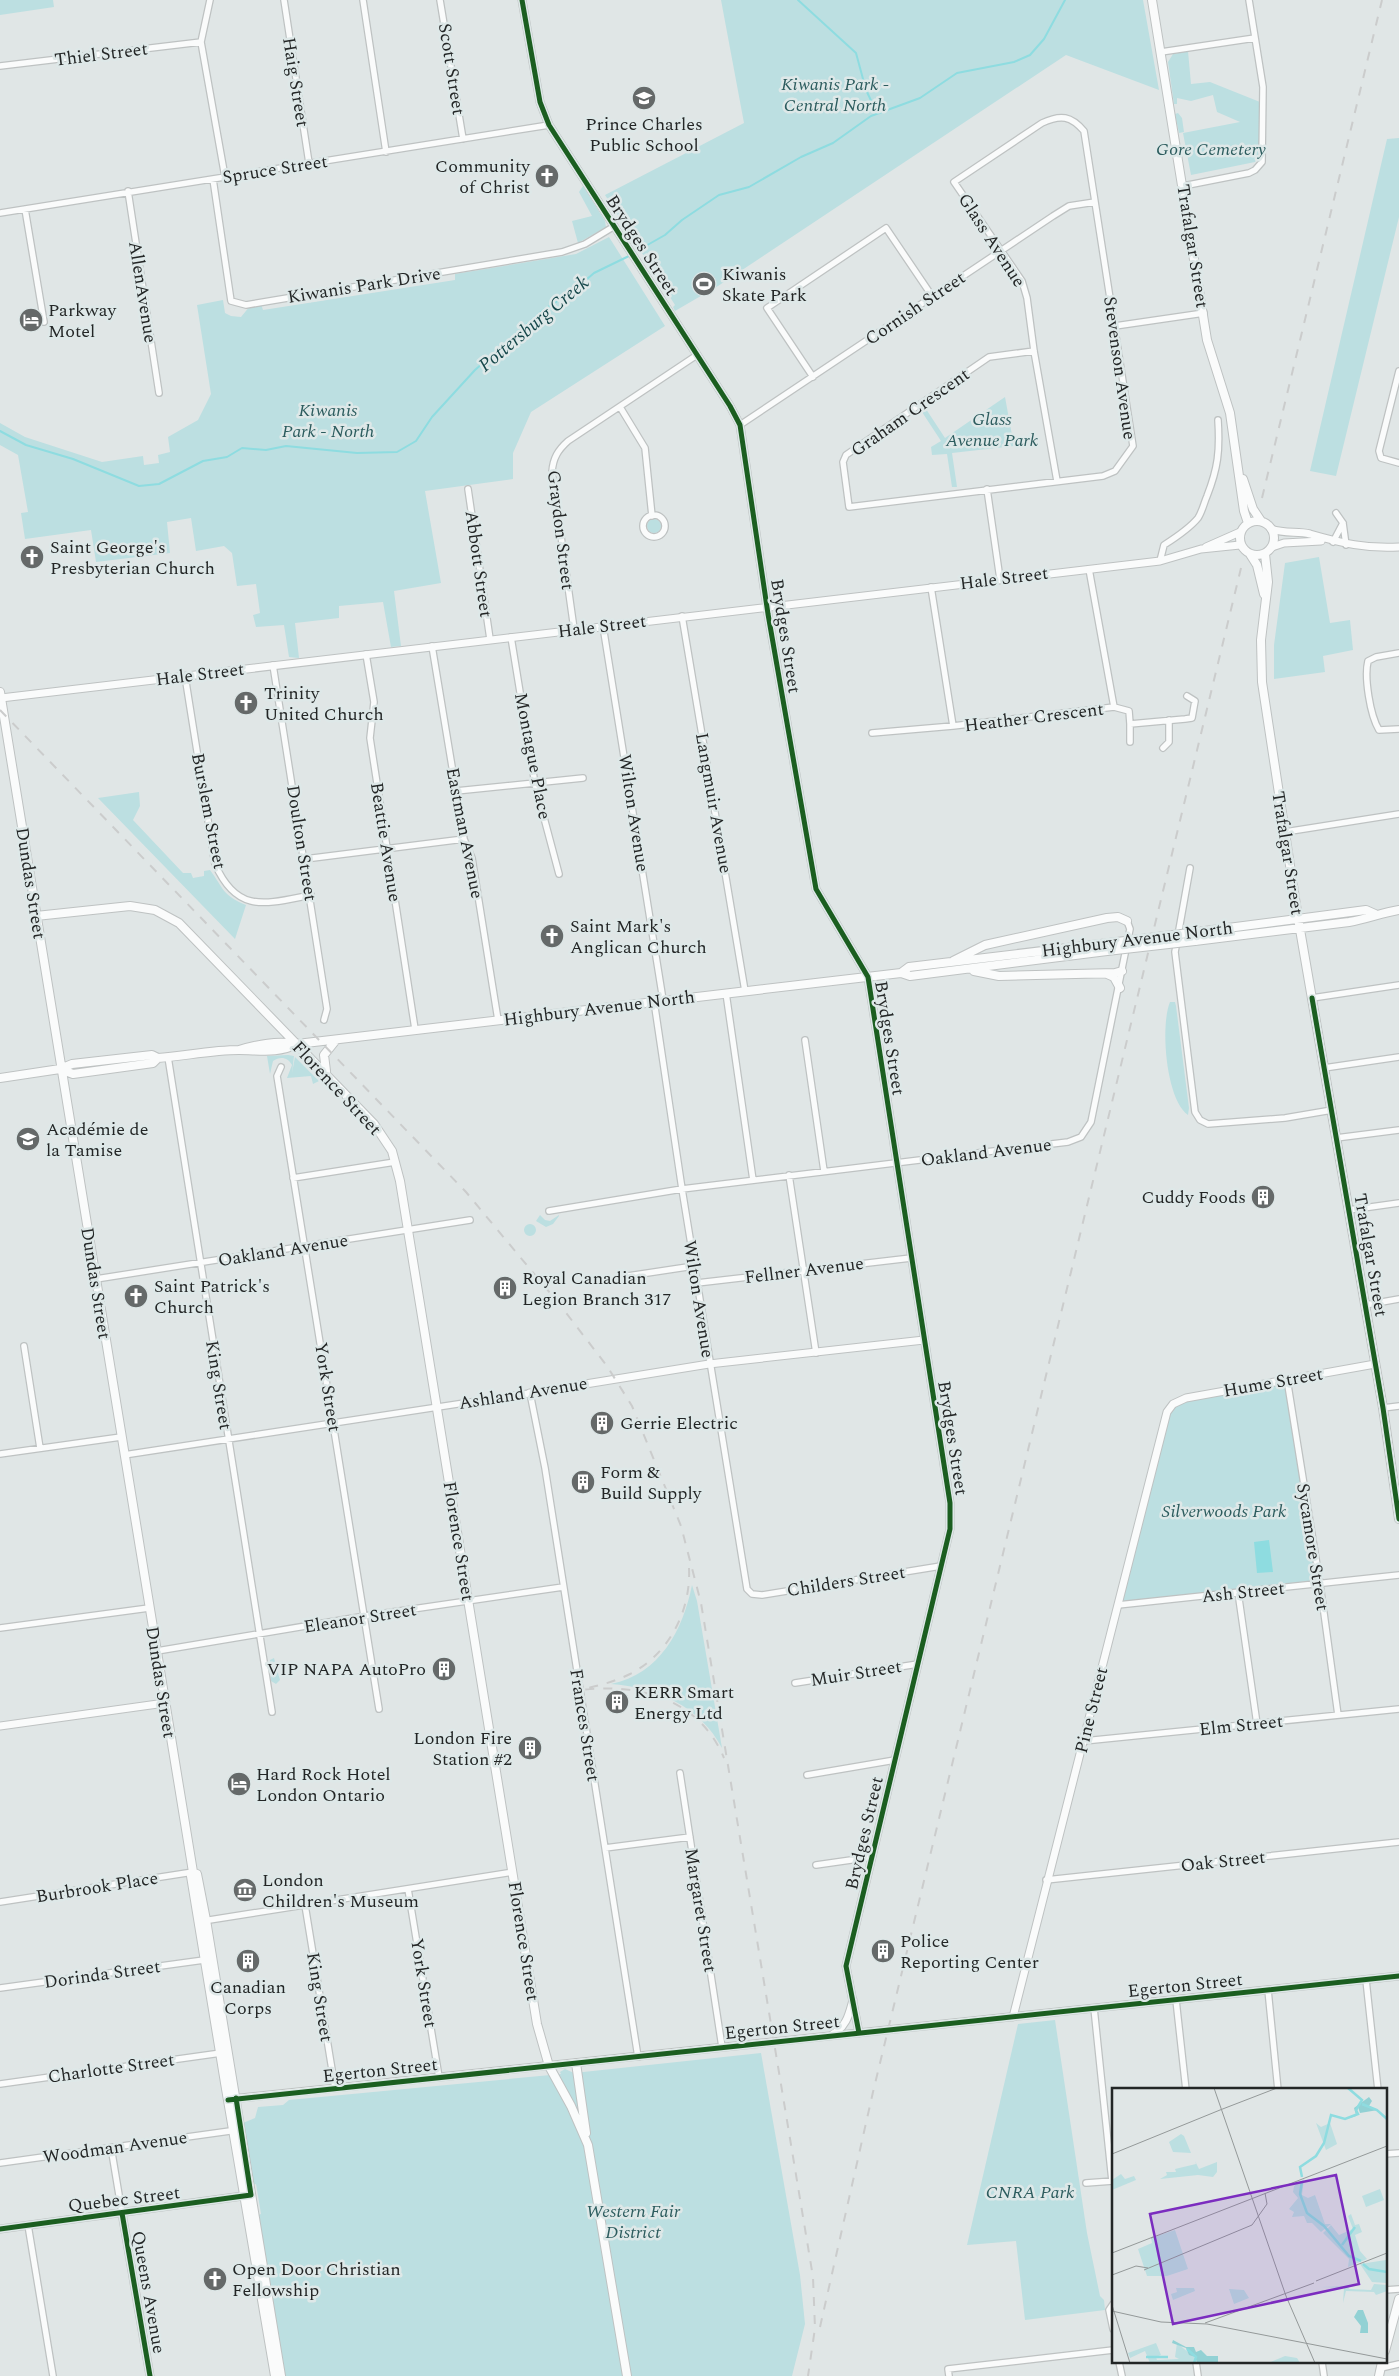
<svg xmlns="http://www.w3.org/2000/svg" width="1399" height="2376" viewBox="0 0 1399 2376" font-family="Spectral,serif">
<rect width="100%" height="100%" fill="#e0e6e6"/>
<path fill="#bcdfe1" d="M0,0H53L54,7L0,15Z
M721,0H1143L1159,90L1066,55L718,286L675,311L673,307L675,305L605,195L744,123Z
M1188,51L1191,84L1210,82L1260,102V155L1255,162L1191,175L1183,133L1240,122L1217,112L1213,95L1191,101L1177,98V104H1174L1168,62L1173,54Z
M1178,113L1182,118L1184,132L1179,133L1175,114Z
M1399,138V217L1336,476L1310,471L1387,139Z
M583,186L605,221L606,227L578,243L572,221L592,216L579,192Z
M609,237L665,326L531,412L513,453V479L425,491L441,583L394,591L401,646L391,647L383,602L339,606V618L295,623L299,658L289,657L284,625L256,627L253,615L260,613L256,584L237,586L232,553L224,546L196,551L191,518L167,522L170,553L96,562L91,530L25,539L21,513L28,512L18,455L0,445V423L25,437L102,462L143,456L144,465L159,463L158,455L170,452L168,437L198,420L211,394L197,305L223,300L225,313L231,316L241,317L250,306L261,304L263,310L455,280V274L576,254Z
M1005,397L1014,446L952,453L957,487H952L947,454L932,455L931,447L941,441L922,412L926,409L945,438Z
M647 526a7 7 0 1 1 14 0a7 7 0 1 1-14 0Z
M1319,557L1330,623L1350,620L1353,650L1323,656L1325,672L1274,679V645L1285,563Z
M139,792L140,806L133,820L183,873H191L193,878L204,876V871L210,870C224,889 222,895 246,905L235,939L98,798Z
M1170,1002H1175L1176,1006L1189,1108L1188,1115C1166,1100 1160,1026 1170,1002Z
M288,1055L294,1056L292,1073L295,1057L319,1081L313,1084L311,1076L287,1078L292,1065C288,1057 280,1056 273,1061L270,1074L267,1056Z
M540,1215L545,1220L550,1221L559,1215V1216L553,1224L546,1227L536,1221Z
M524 1230a6 6 0 1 1 12 0a6 6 0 1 1-12 0Z
M1287,1379L1316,1580L1120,1603L1168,1415L1176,1405L1188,1397Z
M692,1585L697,1601L722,1748C700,1706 656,1687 611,1684C660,1674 683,1630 692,1585Z
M274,1658L280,1680L276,1684L271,1681L270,1660Z
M1055,2020L1087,2233L1100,2296L1104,2300L1105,2310L1025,2320L1016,2241L967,2245L1018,2024Z
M761,2053L800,2275L805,2324L792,2376H284L258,2215L261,2214L256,2184L253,2185L243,2123L255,2118L258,2107L283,2105L289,2100L561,2074L560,2072L565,2069L574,2073Z"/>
<path fill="#8edce0" d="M1269,1540L1273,1572L1257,1573L1254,1542Z"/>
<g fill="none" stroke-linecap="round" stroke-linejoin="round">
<path stroke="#8edce0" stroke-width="2" d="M798,0L856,53L866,90L877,113
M635,252L665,235L682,220L719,195L749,187L801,157L833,143L871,116L920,98L957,73L1014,62L1030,55L1044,39L1065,0
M0,431L26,445L73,459L139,486L159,484L203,461L227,457L242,448L266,450L286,446L357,453L397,452L416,441L432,417L475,370L543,310L572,292L594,273L631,255"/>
<g stroke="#bec2c2" stroke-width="8">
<path id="minor" d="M210,0L201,42L225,177
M284,0L309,163
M363,0L386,152
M440,0L463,139
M1161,52L1255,38
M0,66L201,42
M213,179L231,301L246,305L562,252L585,244L613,227
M1183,186L1249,173L1255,170L1262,162L1263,87L1249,0
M128,191L159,393
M25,209L44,322
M0,213L549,125
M1115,326L1204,313
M1034,351L989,357L846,455L843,462L849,507L1103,476L1115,471L1133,446L1084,131C1071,116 1061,114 1042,123L954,182L1022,281L1027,298L1034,351L1057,481
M1399,371L1379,451L1381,458L1399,463
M813,377L767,308L886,228L932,296
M620,407L645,448L652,516
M740,425L1053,216L1069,206L1095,202
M468,489L490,639
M987,489L1000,579
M1336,513L1343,523L1346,545
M643 526a11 11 0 1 1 22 0a11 11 0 1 1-22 0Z
M1333,542L1343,523
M1160,561L1164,545C1175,538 1189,529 1198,518C1202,512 1204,503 1207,496C1218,468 1220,451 1218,420
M931,587L953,726L1114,707L1089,569
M682,616L745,991
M603,626L663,1000
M574,629L552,472C553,458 558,450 568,441L697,355
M511,637L535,784L559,874
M432,646L464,839L472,858L498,1020
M1399,653L1376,657L1368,661C1364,677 1370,715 1379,730L1399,729
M366,654L374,702L370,738L415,1029
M273,665L327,1009L324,1020
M185,676L215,864C237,914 265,904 311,895
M1114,707L1129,711L1130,724L1185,719L1192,718L1195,701L1187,696
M872,733L953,726
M1130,742V724
M1163,748L1169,742V720
M456,791L583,778
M1285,832L1399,814
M305,859L464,839
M1190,868L1175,952L1195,1112L1200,1120L1208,1124L1285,1118L1332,1110
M726,993L753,1180
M1312,998L1399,985
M654,1001L682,1189L747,1589L752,1594L762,1595L941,1566
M805,1040L824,1171
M168,1057L272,1712
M281,1067L277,1076L379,1709
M1324,1068L1399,1057
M1336,1138L1399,1130
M789,1175L816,1353
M293,1178L395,1162
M1349,1210L1399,1203
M549,1211L682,1189L1068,1142L1081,1137L1091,1122L1130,929L1127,921
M621,1277L694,1266
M96,1279L470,1220
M697,1283L911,1258
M1365,1305L1399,1299
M24,1346L40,1448
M1287,1379L1320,1584L1338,1715
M1383,1408L1399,1406
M0,1454L121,1437
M124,1455L530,1393L545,1468L638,2057
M1238,1592L1257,1724
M1118,1605L1399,1575
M0,1628L149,1608
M157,1651L365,1616L563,1587
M795,1683L918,1664
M1084,1741L1399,1709
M680,1773L722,2047
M807,1775L895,1760
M605,1848L690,1837
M816,1865L872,1857
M1046,1880L1399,1842
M408,1889L439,2077
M0,1902L193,1872
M305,1905L335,2088
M203,1921L513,1872
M1366,1980L1378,2090
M0,1988L204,1960
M1268,1990L1278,2090
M1176,2000L1186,2090
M1094,2008L1112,2181
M0,2084L221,2053
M111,2147L122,2213
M1385,2154L1399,2153
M0,2163L230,2131
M1086,2183L1113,2181
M28,2225L53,2376
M1385,2290L1399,2289
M1113,2304L1109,2310L1113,2329
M1119,2362L1122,2376
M1196,2362L1198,2376
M1322,2362L1324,2376
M1381,2368L1399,2364
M949,2376L948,2369L1113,2350"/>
</g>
<g stroke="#bec2c2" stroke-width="9">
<path id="tertiary" d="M522,0L540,102L549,125L730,406L740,425L768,614L816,889L868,977L950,1503V1529L846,1966L859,2033
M1271,529C1285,534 1297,531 1310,534C1341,543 1367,549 1399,547
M1206,547L1240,532
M1272,547L1284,543L1321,541
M1,698L1160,561L1201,549L1240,545
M530,1393L709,1364L924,1340
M0,1726L165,1703
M1013,2017L1167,1412L1173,1404L1186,1398L1375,1364
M833,2034C847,2026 849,2014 853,2000
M231,2099L1399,1976
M122,2213L150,2376
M0,2229L250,2195"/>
</g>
<g stroke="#bec2c2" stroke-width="10">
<path id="secondary" d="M1152,0L1207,340L1230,413L1244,511L1248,523
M1243,479L1253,509L1261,521
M1240 538a17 17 0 1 1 34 0a17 17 0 1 1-34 0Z
M1250,554L1257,565L1264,594
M1265,554L1268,582L1261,640L1262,682L1298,918L1383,1408L1399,1519
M0,692L193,1872L191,1876C218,2043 246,2209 275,2376
M36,916L130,906L155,910L179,923L374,1124L392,1151L400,1181L537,2024L549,2066L571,2106L588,2145L627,2376
M1197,932L1366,910L1375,914
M1195,941L1349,922C1367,919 1381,913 1399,910
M953,961L985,945L1107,918L1118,917L1127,921
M974,971L999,976L1115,973L1122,971
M901,973L909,967L1109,943
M1107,974L1114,977L1120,988
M239,1050C259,1044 276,1041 297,1044L901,973L910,976L1107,951
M60,1069L73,1074L153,1063L158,1058
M326,1071L324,1055L336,1040
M0,1078L60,1069L72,1064L152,1055L158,1058C184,1056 213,1050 239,1050C260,1050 277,1054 297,1044
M193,1873L197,1874L206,1920L281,2376
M576,2063L586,2133
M1385,2351L1399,2299
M1379,2376L1382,2362"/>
</g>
<use href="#minor" stroke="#fafbfb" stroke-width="5.5"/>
<use href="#tertiary" stroke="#fafbfb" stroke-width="7"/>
<use href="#secondary" stroke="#fafbfb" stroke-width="8"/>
<path stroke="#cbcccc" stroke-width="2" stroke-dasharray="9 9" stroke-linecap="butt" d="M1262,498L1382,0
M0,710L466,1192L560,1305L607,1366L632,1406L681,1526L701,1603L813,2277L815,2328L808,2376
M689,1568C691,1611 669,1654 630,1674C612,1683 593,1687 574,1691C634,1682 698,1696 724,1758
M820,2327L873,2092L1241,568"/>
<g stroke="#bec2c2" stroke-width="10" stroke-linecap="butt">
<path id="secondary-bridge" d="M1109,943L1197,932
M1107,951L1195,941"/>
</g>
<use href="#secondary-bridge" stroke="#fafbfb" stroke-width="8"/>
<g stroke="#dee8e8" stroke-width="8">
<path id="cycleway" d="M522,0L540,102L549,125L730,406L740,425L768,614L816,889L868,977L950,1503V1529L846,1966L859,2033
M1312,998L1383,1408L1399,1519
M228,2100L1399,1976
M122,2213L150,2376
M0,2229L251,2195L236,2098"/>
</g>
<use href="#cycleway" stroke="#1b5e20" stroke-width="5"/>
</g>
<defs>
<g id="school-disc" transform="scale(1.25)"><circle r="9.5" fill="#656969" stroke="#dee8e8"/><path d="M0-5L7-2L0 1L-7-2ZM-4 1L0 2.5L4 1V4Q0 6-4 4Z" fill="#fff"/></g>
<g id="church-disc" transform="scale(1.25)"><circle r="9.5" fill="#656969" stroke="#dee8e8"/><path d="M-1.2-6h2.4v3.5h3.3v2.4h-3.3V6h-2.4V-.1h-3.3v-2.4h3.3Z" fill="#fff"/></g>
<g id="stadium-disc" transform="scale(1.25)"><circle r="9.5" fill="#656969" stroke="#dee8e8"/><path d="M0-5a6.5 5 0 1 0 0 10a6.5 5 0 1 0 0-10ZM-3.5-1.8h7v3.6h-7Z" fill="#fff"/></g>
<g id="hotel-disc" transform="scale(1.25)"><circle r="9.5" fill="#656969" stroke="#dee8e8"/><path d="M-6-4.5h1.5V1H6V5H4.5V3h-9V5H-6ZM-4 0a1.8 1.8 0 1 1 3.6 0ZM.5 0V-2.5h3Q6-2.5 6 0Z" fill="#fff"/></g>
<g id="building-disc" transform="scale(1.25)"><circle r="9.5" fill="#656969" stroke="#dee8e8"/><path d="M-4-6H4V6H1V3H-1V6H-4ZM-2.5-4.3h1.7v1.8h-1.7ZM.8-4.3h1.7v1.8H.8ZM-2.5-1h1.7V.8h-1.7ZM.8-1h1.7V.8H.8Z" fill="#fff"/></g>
<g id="museum-disc" transform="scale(1.25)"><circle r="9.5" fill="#656969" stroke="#dee8e8"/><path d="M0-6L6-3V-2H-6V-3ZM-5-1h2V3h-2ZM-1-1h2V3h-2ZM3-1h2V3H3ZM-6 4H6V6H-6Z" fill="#fff"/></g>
</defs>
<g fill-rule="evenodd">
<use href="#school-disc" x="644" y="98"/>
<use href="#church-disc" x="547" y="176"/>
<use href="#stadium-disc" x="704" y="284"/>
<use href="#hotel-disc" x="31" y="320"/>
<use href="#church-disc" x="32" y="557"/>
<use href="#church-disc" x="246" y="703"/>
<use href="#church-disc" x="552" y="936"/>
<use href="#school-disc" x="28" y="1139"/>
<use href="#building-disc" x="1263" y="1197"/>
<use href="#building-disc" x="505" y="1288"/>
<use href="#church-disc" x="136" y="1296"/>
<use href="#building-disc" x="602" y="1423"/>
<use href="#building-disc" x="583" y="1482"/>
<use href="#building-disc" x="444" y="1669"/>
<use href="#building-disc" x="617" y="1702"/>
<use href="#building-disc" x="530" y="1748"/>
<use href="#hotel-disc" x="239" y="1784"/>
<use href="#museum-disc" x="245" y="1890"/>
<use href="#building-disc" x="883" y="1951"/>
<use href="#building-disc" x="248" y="1961"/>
<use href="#church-disc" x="215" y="2279"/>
</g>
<g text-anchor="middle" stroke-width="5" stroke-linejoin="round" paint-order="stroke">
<g font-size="18" fill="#232626" stroke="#dee8e8">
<text transform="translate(101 54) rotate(-7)" y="6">Thiel Street</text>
<text transform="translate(452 69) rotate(81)" y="6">Scott Street</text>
<text transform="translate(296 82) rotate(81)" y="6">Haig Street</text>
<text transform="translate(275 169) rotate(-9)" y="6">Spruce Street</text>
<text transform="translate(992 240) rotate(57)" y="6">Glass Avenue</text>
<text transform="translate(642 245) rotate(57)" y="6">Brydges Street</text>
<text transform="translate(1193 246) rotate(81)" y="6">Trafalgar Street</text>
<text transform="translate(364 285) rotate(-9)" y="6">Kiwanis Park Drive</text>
<text transform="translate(143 292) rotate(81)" y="6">AllenAvenue</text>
<text transform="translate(915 308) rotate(-34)" y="6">Cornish Street</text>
<text transform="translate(1120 368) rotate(82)" y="6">Stevenson Avenue</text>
<text transform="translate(910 412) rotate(-35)" y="6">Graham Crescent</text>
<text transform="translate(561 530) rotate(83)" y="6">Graydon Street</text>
<text transform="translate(479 564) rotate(82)" y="6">Abbott Street</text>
<text transform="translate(1004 578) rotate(-7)" y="6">Hale Street</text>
<text transform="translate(602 626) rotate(-7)" y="6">Hale Street</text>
<text transform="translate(786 636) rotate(81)" y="6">Brydges Street</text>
<text transform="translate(200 674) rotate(-7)" y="6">Hale Street</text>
<text transform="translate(1034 717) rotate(-7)" y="6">Heather Crescent</text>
<text transform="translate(533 756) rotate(79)" y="6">Montague Place</text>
<text transform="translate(714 803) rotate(80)" y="6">Langmuir Avenue</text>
<text transform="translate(209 811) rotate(79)" y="6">Burslem Street</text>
<text transform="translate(634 813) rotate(81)" y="6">Wilton Avenue</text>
<text transform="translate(465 833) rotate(79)" y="6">Eastman Avenue</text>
<text transform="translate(386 842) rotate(81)" y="6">Beattie Avenue</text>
<text transform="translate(302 843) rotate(81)" y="6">Doulton Street</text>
<text transform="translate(1288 853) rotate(81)" y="6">Trafalgar Street</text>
<text transform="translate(31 883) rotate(81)" y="6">Dundas Street</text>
<text transform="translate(1137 939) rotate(-7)" y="6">Highbury Avenue North</text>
<text transform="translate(599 1008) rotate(-7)" y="6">Highbury Avenue North</text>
<text transform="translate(890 1038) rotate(81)" y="6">Brydges Street</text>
<text transform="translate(337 1088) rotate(47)" y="6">Florence Street</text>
<text transform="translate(986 1152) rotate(-7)" y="6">Oakland Avenue</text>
<text transform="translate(283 1250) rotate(-9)" y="6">Oakland Avenue</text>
<text transform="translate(1371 1255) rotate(80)" y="6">Trafalgar Street</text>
<text transform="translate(804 1270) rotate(-7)" y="6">Fellner Avenue</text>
<text transform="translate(96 1283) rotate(81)" y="6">Dundas Street</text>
<text transform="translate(699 1299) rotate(81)" y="6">Wilton Avenue</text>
<text transform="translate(1273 1382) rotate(-10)" y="6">Hume Street</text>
<text transform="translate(219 1385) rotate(81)" y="6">King Street</text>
<text transform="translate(328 1387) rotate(81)" y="6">York Street</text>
<text transform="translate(523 1393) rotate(-9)" y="6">Ashland Avenue</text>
<text transform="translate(953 1438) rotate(81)" y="6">Brydges Street</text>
<text transform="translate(459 1541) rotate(81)" y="6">Florence Street</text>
<text transform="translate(1313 1547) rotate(81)" y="6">Sycamore Street</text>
<text transform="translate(846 1581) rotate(-9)" y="6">Childers Street</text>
<text transform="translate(1243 1592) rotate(-6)" y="6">Ash Street</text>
<text transform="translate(360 1618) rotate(-9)" y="6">Eleanor Street</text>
<text transform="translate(856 1673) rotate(-9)" y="6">Muir Street</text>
<text transform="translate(161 1682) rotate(81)" y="6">Dundas Street</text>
<text transform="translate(1091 1710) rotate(-76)" y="6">Pine Street</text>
<text transform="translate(585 1725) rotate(81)" y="6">Frances Street</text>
<text transform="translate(1241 1725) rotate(-6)" y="6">Elm Street</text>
<text transform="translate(864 1833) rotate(-77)" y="6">Brydges Street</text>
<text transform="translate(1223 1861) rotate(-6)" y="6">Oak Street</text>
<text transform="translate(97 1887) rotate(-9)" y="6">Burbrook Place</text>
<text transform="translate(701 1910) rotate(81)" y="6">Margaret Street</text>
<text transform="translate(524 1941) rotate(81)" y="6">Florence Street</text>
<text transform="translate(102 1974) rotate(-8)" y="6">Dorinda Street</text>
<text transform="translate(424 1983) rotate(81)" y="6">York Street</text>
<text transform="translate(1185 1985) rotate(-6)" y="6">Egerton Street</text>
<text transform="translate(320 1997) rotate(81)" y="6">King Street</text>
<text transform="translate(782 2027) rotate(-6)" y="6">Egerton Street</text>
<text transform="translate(111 2068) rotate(-8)" y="6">Charlotte Street</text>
<text transform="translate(380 2070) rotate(-6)" y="6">Egerton Street</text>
<text transform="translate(115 2147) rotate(-8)" y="6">Woodman Avenue</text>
<text transform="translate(124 2199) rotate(-7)" y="6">Quebec Street</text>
<text transform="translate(149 2292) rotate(80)" y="6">Queens Avenue</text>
</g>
<g font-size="18" font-style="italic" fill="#2c5c5e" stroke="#dee8e8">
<text x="835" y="90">Kiwanis Park -<tspan x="835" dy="21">Central North</tspan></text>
<text x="1211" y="155">Gore Cemetery</text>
<text x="328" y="416">Kiwanis<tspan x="328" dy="21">Park - North</tspan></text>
<text x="992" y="425">Glass<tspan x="992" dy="21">Avenue Park</tspan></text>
<text x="1224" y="1517">Silverwoods Park</text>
<text x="1030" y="2198">CNRA Park</text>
<text x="633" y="2217">Western Fair<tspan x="633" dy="21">District</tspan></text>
</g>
<g font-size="18" fill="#232626" stroke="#dee8e8" text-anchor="start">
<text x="644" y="130" text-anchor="middle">Prince Charles<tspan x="644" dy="21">Public School</tspan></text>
<text x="530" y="172" text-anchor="end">Community<tspan x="530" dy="21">of Christ</tspan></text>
<text x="722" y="280">Kiwanis<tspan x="722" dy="21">Skate Park</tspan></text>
<text x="48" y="316">Parkway<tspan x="48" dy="21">Motel</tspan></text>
<text x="50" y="553">Saint George's<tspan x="50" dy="21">Presbyterian Church</tspan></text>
<text x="264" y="699">Trinity<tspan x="264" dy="21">United Church</tspan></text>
<text x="570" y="932">Saint Mark's<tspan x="570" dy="21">Anglican Church</tspan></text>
<text x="46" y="1135">Académie de<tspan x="46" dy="21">la Tamise</tspan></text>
<text x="1246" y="1203" text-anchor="end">Cuddy Foods</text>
<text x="522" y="1284">Royal Canadian<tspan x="522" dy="21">Legion Branch 317</tspan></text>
<text x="154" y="1292">Saint Patrick's<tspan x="154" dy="21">Church</tspan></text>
<text x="620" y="1429">Gerrie Electric</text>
<text x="600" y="1478">Form &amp;<tspan x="600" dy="21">Build Supply</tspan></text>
<text x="426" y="1675" text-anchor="end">VIP NAPA AutoPro</text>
<text x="634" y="1698">KERR Smart<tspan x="634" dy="21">Energy Ltd</tspan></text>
<text x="512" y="1744" text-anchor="end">London Fire<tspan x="512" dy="21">Station #2</tspan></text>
<text x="256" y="1780">Hard Rock Hotel<tspan x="256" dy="21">London Ontario</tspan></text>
<text x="262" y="1886">London<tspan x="262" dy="21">Children's Museum</tspan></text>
<text x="900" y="1947">Police<tspan x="900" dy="21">Reporting Center</tspan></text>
<text x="248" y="1993" text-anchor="middle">Canadian<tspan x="248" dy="21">Corps</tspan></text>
<text x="232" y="2275">Open Door Christian<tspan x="232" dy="21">Fellowship</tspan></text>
</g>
<g font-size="19" font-style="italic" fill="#144649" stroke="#dee8e8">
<text transform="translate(533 323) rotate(-40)" y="7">Pottersburg Creek</text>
</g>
</g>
<g transform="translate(1112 2088)">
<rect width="275" height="275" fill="#e0e6e6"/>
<path d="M204,35L209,39L218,35L225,56L214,62ZM69,46L72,48L79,65L61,64L57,54ZM83,73L87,81L105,74V84L101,89L86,87L48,91L55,87L54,84H64L63,81L84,76ZM9,86L13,91L22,88L24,92L0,102V92ZM192,91L190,107L196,110L203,107L213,136H219L209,144L200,135H195L192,128L180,129L182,124L177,121L186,110L181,104L182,98ZM268,101L272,112L254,119L250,108ZM239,126L243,137L247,136L250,144L243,147L248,163L255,171L236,179L237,171L211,145L219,137L227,147L241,141L236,128ZM63,142L76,181L55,188H35L26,161L40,155L39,150ZM274,172L275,195L260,194L248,176ZM262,196L275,197V203L264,207L262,204L234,203L231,215L232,200L209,199L236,198L237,201L259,202ZM64,200H82L83,203L61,212L59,206L65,204ZM117,201L132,202L137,210L122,216ZM44,255L49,267L44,269L45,272L67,271L63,269L65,255L89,275H38L33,263L18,270L16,265ZM173,268L185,270L188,275H156Z" fill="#bcdfe1"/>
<path d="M257,9L260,13L257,18L266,22L248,25L246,19L244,28L235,31H232L244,27L242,20ZM246,222H251L256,235V245H248L249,238L242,229ZM61,252L74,259H82L84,264L89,262L95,268H106V275L85,274L83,269L77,267L74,260L60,255Z" fill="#92d1d4"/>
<path fill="none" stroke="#8edce0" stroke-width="2.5" d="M250,16L265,22L275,31M190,89L188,79L204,68L212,55L219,27L233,31L246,26L244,22L250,12L236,0M190,93L188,106L195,125L212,138L237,168L249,173M230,157L243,139M251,176L257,181L275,184M75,261L84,269L82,275M34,269H56"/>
<path fill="none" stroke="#949999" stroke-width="1" d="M102,0L174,208L203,275M108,22L165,0M0,66L108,22M39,150L275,58M0,165L41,149M32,182L140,137L155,116L153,105M0,187L24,178L36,180M204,193L275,165M0,217L18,275M0,223L49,234L95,236L275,271M93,235L202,195"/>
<path fill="#7b2cbf" fill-opacity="0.15" stroke="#7b2cbf" stroke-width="2.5" d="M224,87L247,196L61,236L38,126Z"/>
<rect width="275" height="275" fill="none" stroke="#232626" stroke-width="2.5"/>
</g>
</svg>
